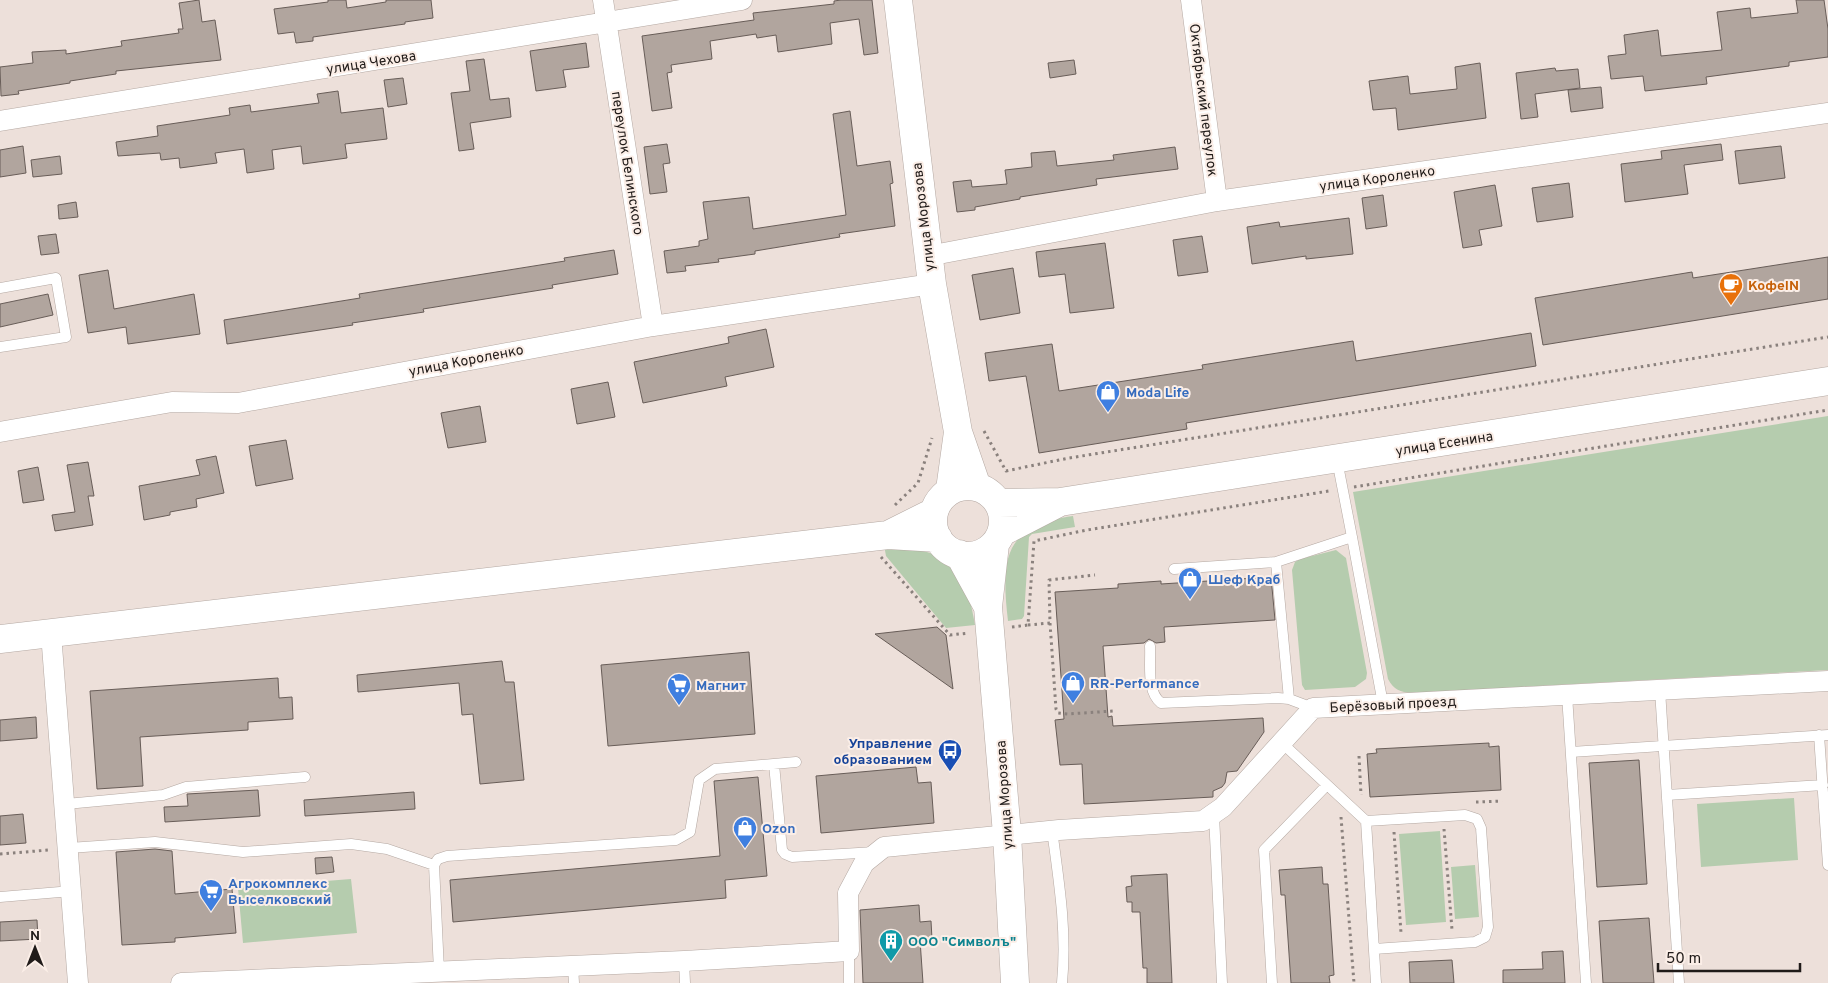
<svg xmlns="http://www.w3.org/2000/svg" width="1828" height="983" viewBox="0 0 1828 983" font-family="Overpass,sans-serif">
<rect width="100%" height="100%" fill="#ede0da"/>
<path fill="#b5ccae" d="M1828,416V670L1412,693C1400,692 1394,690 1388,679L1353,492Z
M1073,516L1075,527L1032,534L1029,537L1024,616L1022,619L1008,621C1001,560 1003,525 1073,516Z
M884,545C907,545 945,552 958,573C968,588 972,608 975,625L946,628L886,556Z
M1336,550L1346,558L1367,673L1366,679L1355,687L1305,690L1302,685L1292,570L1295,562L1300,559Z
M1794,798L1798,860L1701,867L1697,804Z
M1440,831L1446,922L1406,925L1399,834Z
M1475,865L1479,917L1455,919L1451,867Z
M351,879L357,933L243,943L238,888Z"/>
<path fill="#b1a59e" stroke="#685d58" d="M199,0L202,22L215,20L221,60L116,71V74L70,81V83L18,91L19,94L1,96L0,67L33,63L32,52L66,50V54L122,46L121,41L179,33L178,29H183L179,3Z
M328,0H346L347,8L386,2V0H431L433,18L405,22V24L313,37V41L296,43L294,32L278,34L274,9L328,2Z
M841,0H872L878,53L864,55L859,19L830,23L832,44L778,52L776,35L757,38L756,34L710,41L712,59L671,65L672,72L667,73L672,108L652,111L642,36L754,20L753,13L834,4V1Z
M1796,0H1824L1828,29V57L1789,62V66L1706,77L1707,84L1645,91L1643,76L1611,79L1608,56L1626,54L1624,35L1658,30L1661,56L1722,50L1717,12L1750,8L1751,18L1798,13Z
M586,43L589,67L563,70L566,87L536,91L530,51Z
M484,59L490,100L509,98L511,117L470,123L474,149L459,151L451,93L470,91L466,61Z
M1074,60L1076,74L1050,78L1048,63Z
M1480,63L1486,118L1398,130L1396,108L1373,110L1369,81L1408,76L1410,94L1457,89L1455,67Z
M1555,68L1556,71L1578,69L1580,88L1535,94L1538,117L1521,119L1516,73Z
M403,78L407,104L388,107L384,80Z
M1601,87L1603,108L1571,112L1568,90Z
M338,91L341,113L383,108L387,139L345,144L347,158L303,164L301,146L272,150L274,169L247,173L244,149L215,153L217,163L180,168L179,158L161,160L160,153L118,156L116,142L158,136L157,126L230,115L229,108L250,105L251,112L319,103L317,94Z
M850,111L857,166L890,161L893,183L890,184L895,226L839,234L840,237L755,251V254L718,259L719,262L685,266L686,271L667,273L664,251L699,246V241L708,239L703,202L749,197L753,229L846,215L833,114Z
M667,144L670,163L663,164L667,192L650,194L644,147Z
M1721,144L1723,160L1684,165L1688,194L1625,202L1621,164L1662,159L1661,151Z
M23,146L26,173L0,177V150Z
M1781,146L1785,178L1739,184L1735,151Z
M1175,147L1178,169L1096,179L1097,185L1020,197V199L975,207V210L957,212L953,182L971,180L972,187L1007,184L1005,170L1032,167L1031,153L1055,151L1057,166L1114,160L1113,155Z
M60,156L62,174L33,177L31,160Z
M1569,183L1573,217L1537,222L1532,188Z
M1495,185L1502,226L1479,230L1482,245L1463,248L1454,192Z
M1383,195L1387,226L1366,229L1362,198Z
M76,202L78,217L59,219L58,205Z
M1349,218L1353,254L1306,259V256L1252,264L1247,227L1279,222L1280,227Z
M56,234L59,253L41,255L38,236Z
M1202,236L1208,272L1178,276L1173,240Z
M1105,243L1114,308L1070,313L1065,274L1039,277L1036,252Z
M614,250L618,274L552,285L553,288L423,309L424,312L352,323L353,325L227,344L224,320L360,298L359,294L565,261L564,258Z
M1828,257V299L1543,345L1535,298L1692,272L1693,278Z
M1013,268L1020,313L980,320L972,275Z
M108,270L114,309L194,294L200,334L128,344L126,327L88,333L79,275Z
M48,294L53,315L0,327V304Z
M766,329L774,367L725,377L727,386L643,403L634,362L729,343L728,337Z
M1531,333L1536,366L1186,423L1187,429L1039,453L1026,376L989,381L985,353L1052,344L1059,391L1203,369L1202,365L1353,341L1356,361Z
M608,382L615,417L577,424L571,389Z
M480,406L486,442L448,448L441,413Z
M286,440L293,479L256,486L249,446Z
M216,456L224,493L196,499L197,507L170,512V515L144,520L139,486L200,475L196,460Z
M88,462L94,496H88L93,525L55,531L52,515L75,512L67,465Z
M38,467L44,500L23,503L18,471Z
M1271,577L1275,620L1164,627L1165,642L1156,643L1149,639L1144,643L1103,646L1108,717L1112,716L1113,726L1263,718L1264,732L1237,771L1227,772L1225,783L1222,787L1213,791V797L1084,804L1082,764L1060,765L1055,720L1064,719L1055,592L1118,588V584L1161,581V584Z
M937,627L946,635L953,689L875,634Z
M749,652L755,734L608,746L601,665Z
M502,661L505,682H514L524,780L480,784L473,714L462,715L459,683L358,692L357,675Z
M278,678L279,698L292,697L293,719L248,722V730L140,737L143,786L97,789L90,691Z
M36,717L37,738L0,741V720Z
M1489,743V747L1499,746L1501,790L1370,797L1367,754L1377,753L1376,749Z
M1639,760L1647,884L1597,887L1589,763Z
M916,767L918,783L931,782L934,823L821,833L816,776Z
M758,777L767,876L725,880L726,898L453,922L450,880L720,856L714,781Z
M258,790L260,816L165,822L164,807L188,806L187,794Z
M414,792L415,809L305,816L304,800Z
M23,814L26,843L0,845V816Z
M155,849L172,851L175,894L232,889L236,933L175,938V942L122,945L116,852Z
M332,857L334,872L316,874L315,858Z
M1322,867L1323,884H1328L1334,975L1329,976L1330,983H1291L1285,895H1281L1279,870Z
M1167,874L1172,983H1147V968H1143L1140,912H1132V902H1127L1126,887L1132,886L1131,876Z
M919,905L920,922L931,921L932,939L920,940L923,983H863L860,910Z
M1649,918L1654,983H1603L1599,921Z
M37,920L38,939L0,941V922Z
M1563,951L1565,983H1503V970L1543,969L1542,952Z
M1452,960L1454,983H1410L1409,962Z"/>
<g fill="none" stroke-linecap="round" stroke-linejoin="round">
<g stroke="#b4a8a2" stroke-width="11">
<path id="lane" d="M0,288L56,278L66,337L0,347
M1352,537L1383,704
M1174,569L1276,562
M1150,646C1151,664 1146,691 1161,703L1278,698L1289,699L1313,708
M1660,690L1679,983
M1567,695L1586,983
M1289,699L1276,562L1352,537L1337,460
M1819,735L1828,865
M1282,743L1366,821L1376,983
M1571,752L1828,735
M774,764L782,850L785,854L792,857L875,852
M1667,795L1823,785
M66,804L163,795L186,787L305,777
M1214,815L1222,983
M1366,821L1465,815L1477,819L1481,828L1488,927L1485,937L1475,942L1374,949
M1052,830C1059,882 1067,931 1062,983
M69,848L155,842L243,852L351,844L387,849L434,865
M0,897L72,891
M849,951V983
M684,961L685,983
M573,966L574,983
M439,971L434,865L438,859L447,856L676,840L690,832L699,780L715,769L796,762
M1272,983L1264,850L1327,785"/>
</g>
<g stroke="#b4a8a2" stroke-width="21">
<path id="street" d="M603,0L653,326
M1191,0L1217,201
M0,121L742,0
M928,256L1217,201L1828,113
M0,432L172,402L238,403L653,326L932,284
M51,633L78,983
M181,983L684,961L849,951L848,893L864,863L884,847L1059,830L1203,821L1223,807L1313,708L1828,681"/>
</g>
<g stroke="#b4a8a2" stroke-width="29">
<path id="secondary" d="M898,0L932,284L958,432
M933 521a35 35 0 1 1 70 0a35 35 0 1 1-70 0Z
M950,490L958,432L977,487
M1060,502L1828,381
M998,503L1060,502L1002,532
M934,512L888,535L938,538
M959,554L988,607L995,544
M988,607L1007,834L1015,983
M0,639L888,535"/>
</g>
<path stroke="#8a817d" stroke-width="3" stroke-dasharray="2.5 4" stroke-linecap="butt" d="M984,431L1006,471L1069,458L1828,337
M1354,487L1828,410
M895,505L918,483L932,438
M881,557L950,635L969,633
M1050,623L1056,709L1058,713L1068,714L1113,711
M1028,625L1050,623L1049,580L1095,575
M1012,627L1028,625L1034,541L1087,530L1329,491
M1359,756L1361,795
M1476,802L1502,801
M1341,817L1354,983
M1444,829L1452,930
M1394,832L1401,933
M0,854L49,850"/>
<use href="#lane" stroke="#fff" stroke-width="10"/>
<use href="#street" stroke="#fff" stroke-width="20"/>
<use href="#secondary" stroke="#fff" stroke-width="28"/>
</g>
<defs>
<g id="cafe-pin" transform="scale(1.25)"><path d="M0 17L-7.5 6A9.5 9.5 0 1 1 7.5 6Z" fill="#e8710a" stroke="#fbeee7"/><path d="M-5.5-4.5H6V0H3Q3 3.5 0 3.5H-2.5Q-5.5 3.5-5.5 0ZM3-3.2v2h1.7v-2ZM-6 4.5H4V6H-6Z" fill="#fff"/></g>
<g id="shop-pin" transform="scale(1.25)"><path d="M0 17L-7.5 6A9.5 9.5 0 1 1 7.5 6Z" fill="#3f7fe0" stroke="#fbeee7"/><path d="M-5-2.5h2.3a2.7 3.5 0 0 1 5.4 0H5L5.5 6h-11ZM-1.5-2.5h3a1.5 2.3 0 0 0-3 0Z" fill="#fff"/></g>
<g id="supermarket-pin" transform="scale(1.25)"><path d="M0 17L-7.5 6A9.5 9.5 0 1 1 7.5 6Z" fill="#3f7fe0" stroke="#fbeee7"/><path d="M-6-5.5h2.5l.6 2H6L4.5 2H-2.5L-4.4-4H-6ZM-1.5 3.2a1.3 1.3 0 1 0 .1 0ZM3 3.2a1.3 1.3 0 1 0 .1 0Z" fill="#fff"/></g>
<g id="bus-pin" transform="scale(1.25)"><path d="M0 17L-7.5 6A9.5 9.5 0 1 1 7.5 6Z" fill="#1a4fb4" stroke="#fbeee7"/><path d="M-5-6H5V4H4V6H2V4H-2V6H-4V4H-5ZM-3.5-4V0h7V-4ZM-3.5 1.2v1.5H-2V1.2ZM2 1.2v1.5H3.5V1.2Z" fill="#fff"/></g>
<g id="building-pin" transform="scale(1.25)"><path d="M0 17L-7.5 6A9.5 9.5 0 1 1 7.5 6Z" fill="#0f9aa8" stroke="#fbeee7"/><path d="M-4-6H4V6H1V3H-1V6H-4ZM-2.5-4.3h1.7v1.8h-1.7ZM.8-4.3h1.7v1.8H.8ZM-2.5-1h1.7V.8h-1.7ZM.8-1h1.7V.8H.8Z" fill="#fff"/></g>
</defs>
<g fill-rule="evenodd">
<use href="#cafe-pin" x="1731" y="285"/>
<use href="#shop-pin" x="1108" y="392"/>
<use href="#shop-pin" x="1190" y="579"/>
<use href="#shop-pin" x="1073" y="683"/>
<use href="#supermarket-pin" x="679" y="685"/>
<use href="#bus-pin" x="950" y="751"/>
<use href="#shop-pin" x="745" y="828"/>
<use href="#supermarket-pin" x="211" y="891"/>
<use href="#building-pin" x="891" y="941"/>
</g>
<g text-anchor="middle" stroke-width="4" stroke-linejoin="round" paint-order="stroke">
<g font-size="14" fill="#201b19" stroke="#fbeee7">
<text transform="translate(371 62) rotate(-9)" y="5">улица Чехова</text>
<text transform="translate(1204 100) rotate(83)" y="5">Октябрьский переулок</text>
<text transform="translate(628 163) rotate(81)" y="5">переулок Белинского</text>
<text transform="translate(1377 178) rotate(-8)" y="5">улица Короленко</text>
<text transform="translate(923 217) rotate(-97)" y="5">улица Морозова</text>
<text transform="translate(466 360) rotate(-11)" y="5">улица Короленко</text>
<text transform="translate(1444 443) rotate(-9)" y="5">улица Есенина</text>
<text transform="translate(1393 704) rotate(-3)" y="5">Берёзовый проезд</text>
<text transform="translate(1004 795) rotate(-94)" y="5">улица Морозова</text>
</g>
<g font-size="14" font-weight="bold" fill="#c56008" stroke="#fbeee7" text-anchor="start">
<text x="1748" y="290">КофеIN</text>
</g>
<g font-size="14" font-weight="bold" fill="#366cbe" stroke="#fbeee7" text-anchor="start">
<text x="1126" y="397">Moda Life</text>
<text x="1208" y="584">Шеф Краб</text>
<text x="1090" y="688">RR-Performance</text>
<text x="696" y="690">Магнит</text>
<text x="762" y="833">Ozon</text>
<text x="228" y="888">Агрокомплекс<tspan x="228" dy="16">Выселковский</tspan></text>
</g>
<g font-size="14" font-weight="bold" fill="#164399" stroke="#fbeee7" text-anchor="end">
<text x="932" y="748">Управление<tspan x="932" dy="16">образованием</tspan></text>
</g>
<g font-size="14" font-weight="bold" fill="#0d838f" stroke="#fbeee7" text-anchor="start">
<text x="908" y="946">ООО "Символъ"</text>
</g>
</g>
<g transform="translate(35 948)" stroke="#fbeee7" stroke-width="4" paint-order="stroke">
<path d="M0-4L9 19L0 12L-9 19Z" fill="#201b19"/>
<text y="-8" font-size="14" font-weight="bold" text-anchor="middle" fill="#201b19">N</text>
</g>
<path d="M1658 963v8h142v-8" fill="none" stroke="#201b19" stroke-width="2.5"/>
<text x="1666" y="963" font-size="15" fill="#201b19" stroke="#fbeee7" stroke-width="4" paint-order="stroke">50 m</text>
</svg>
